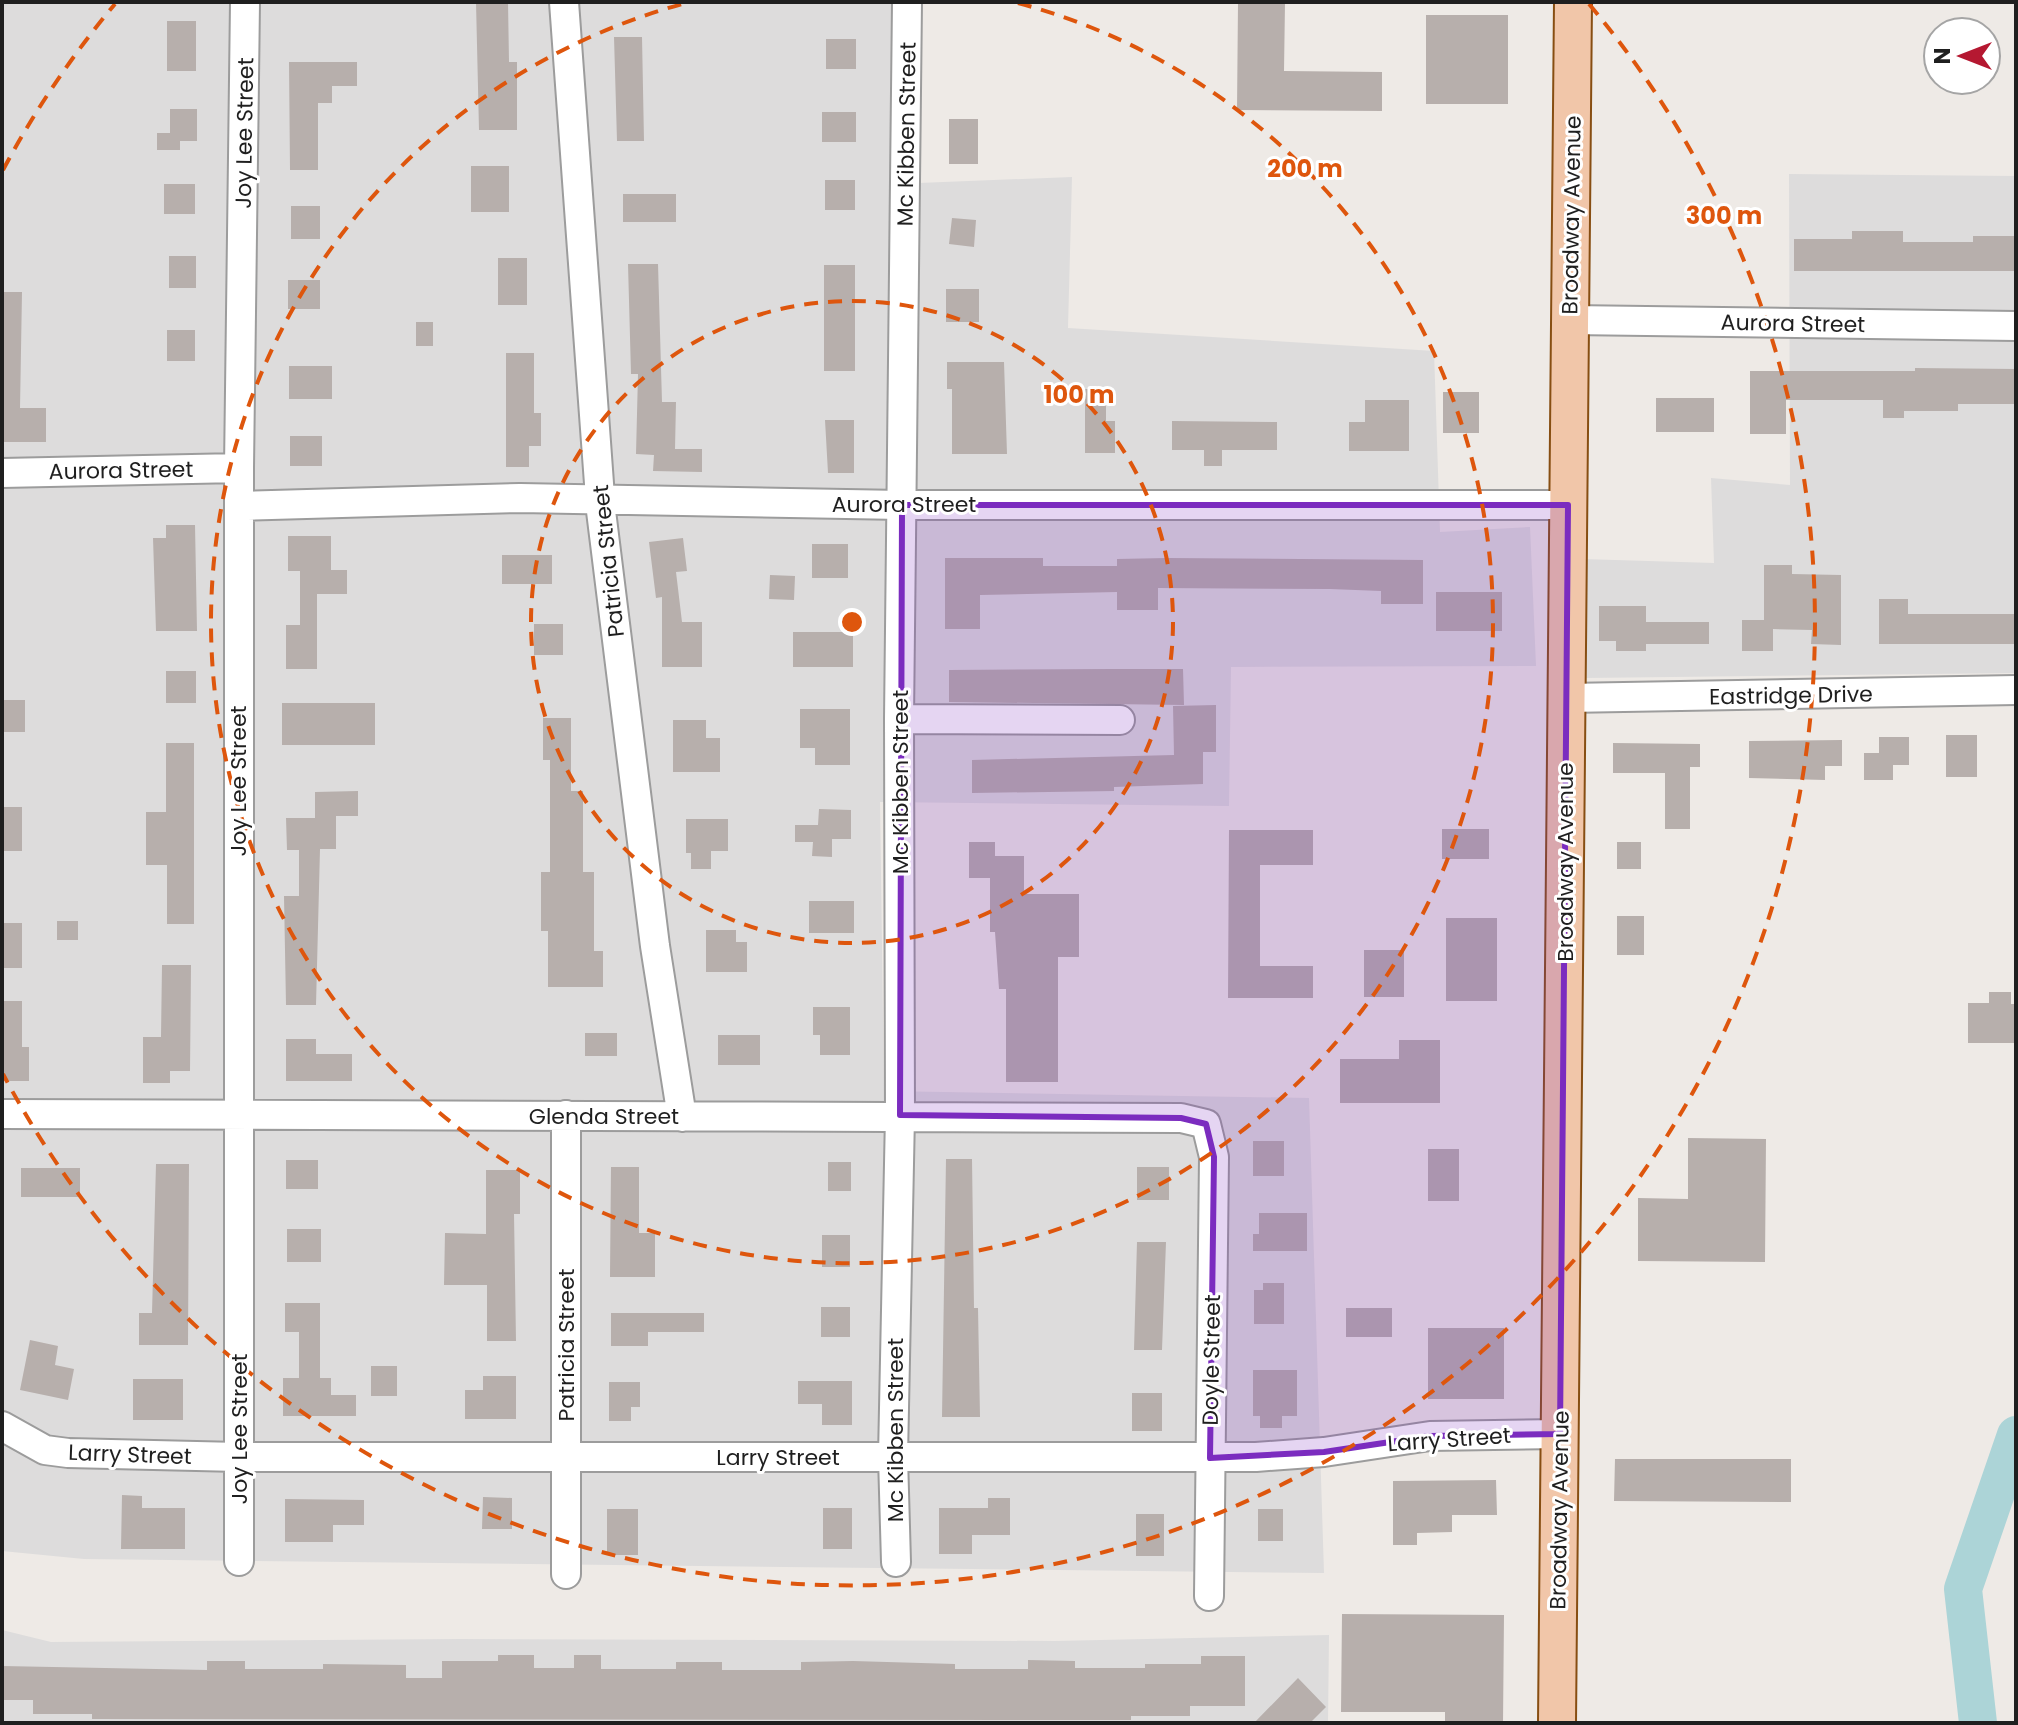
<svg xmlns="http://www.w3.org/2000/svg" width="2018" height="1725" viewBox="0 0 2018 1725" font-family="Poppins,sans-serif">
<rect width="100%" height="100%" fill="#eeeae6"/>
<path fill="#dddcdc" d="M2,2H892L894,184L1072,177L1068,328L1434,351L1440,532L1530,527L1536,666L1231,667L1229,806L880,802L884,1091L1309,1098L1324,1573L84,1559L2,1551Z
M1789,174L2016,176V673L1585,678L1582,559L1714,563L1711,478L1790,485Z
M2,1630L51,1642L461,1639L1055,1641L1329,1635L1328,1723H2Z"/>
<g fill="none" stroke-linecap="round" stroke-linejoin="round">
<path stroke="#acd4d7" stroke-width="38" d="M1978,1723L1963,1589L2016,1435"/>
</g>
<path fill="#b7afac" d="M476,2H508L509,62H517V130H479Z
M1238,3H1285L1284,71L1382,72V111L1237,110Z
M1426,15H1508V104H1426Z
M167,21H196V71H167Z
M614,37H642L644,141H617Z
M826,39H856V69H826Z
M289,62H357V86H332V103H318V170H290Z
M170,109H197V141H180V150H157V133H170Z
M822,112H856V142H822Z
M949,119H978V164H949Z
M471,166H509V212H471Z
M825,180H855V210H825Z
M164,184H195V214H164Z
M623,194H676V222H623Z
M291,206H320V239H291Z
M952,218L976,220L974,247L949,244Z
M1852,231H1903V242H1973V236H2016V271H1794V239H1852Z
M169,256H196V288H169Z
M498,258H527V305H498Z
M628,264H658L662,402H676L675,449H702V472L653,471L654,455L636,454L638,374H631Z
M824,265H855V371H824Z
M288,280H320V309H288Z
M946,289H979V322H946Z
M2,292H22L20,408H46V442H2Z
M416,322H433V346H416Z
M167,330H195V361H167Z
M506,353H534V413H541V446H529V467H506Z
M947,362H1004L1007,454H952V389H947Z
M289,366H332V399H289Z
M1915,368L2016,369V404H1958V411H1904V418H1883V400H1786V434H1750V371H1915Z
M1085,389H1106V421H1115V453H1085Z
M1443,392H1479V433H1443Z
M1656,398H1714V432H1656Z
M1365,400H1409V451H1349V422H1365Z
M825,420H854V473H828Z
M1172,421L1277,422V450H1222V466H1204V450H1172Z
M290,436H322V466H290Z
M166,525H195L197,631H156L153,538H166Z
M288,536H331V570H347V594H317V669H286V625H300V571H288Z
M683,538L687,571L676,572L682,622H702V667H662V597L656,598L649,542Z
M812,544H848V578H812Z
M502,555H552V584H502Z
M945,558H1043V566H1117V559L1167,558L1423,560V604H1381V591L1330,589L1158,588V610H1117V592L980,595V629H945Z
M1764,565H1792V574L1841,575V645L1811,644L1812,630L1773,629V651H1742V620H1764Z
M770,575L795,576L794,600L769,599Z
M1436,592H1502V631H1436Z
M1879,599H1908V614H2016V644H1879Z
M1599,606H1646V622H1709V644H1646V651H1616V641H1599Z
M534,624H563V655H534Z
M793,632H853V667H793Z
M1113,669H1183L1184,705L949,702V670Z
M166,671H196V703H166Z
M2,700H25V732H2Z
M282,703H375V745H282Z
M1216,705V752H1203V784L1114,787V791L972,793V760L1174,755L1173,706Z
M800,709H850V765H815V748H800Z
M543,718H571V791H583V872H594V951H603V987H548V931H541V872H550V760H543Z
M673,720H706V738H720V772H673Z
M1946,735H1977V777H1946Z
M1879,737H1909V765H1893V780H1864V753H1879Z
M1842,740V766H1825V780L1749,778V741Z
M166,743H194V924H167V865H146V812H166Z
M1613,743L1700,744V767H1690V829H1665V773H1613Z
M358,791V816H336V849H320L316,1005H286L284,896H299V850H287L286,818H315V792Z
M2,807H22V851H2Z
M819,809L851,810V839H832V857L812,856L813,842H795V825H818Z
M686,819H728V851H711V869H691V853H686Z
M1442,829H1489V859H1442Z
M1229,830H1313V865H1260V966H1313V998H1228Z
M969,842H995V856H1024V894H1079V957H1058V1082H1006V989H999L995,932H990V878H969Z
M1617,842H1641V869H1617Z
M809,901H854V933H809Z
M1617,916H1644V955H1617Z
M1446,918H1497V1001H1446Z
M57,921H78V940H57Z
M2,923H22V968H2Z
M706,930H736V942H747V972H706Z
M1364,950H1404V997H1364Z
M162,965H191L190,1071H170V1083H143V1037H161Z
M1989,992H2011V1004H2016V1043H1968V1003H1989Z
M2,1001H22V1047H29V1081H2Z
M813,1007H850V1055H820V1035H813Z
M585,1033H617V1056H585Z
M718,1035H760V1065H718Z
M286,1039H316V1054H352V1081H286Z
M1399,1040H1440V1103H1340V1059H1399Z
M1688,1138L1766,1139L1765,1262L1638,1261V1198L1688,1199Z
M1253,1141H1284V1176H1253Z
M1428,1149H1459V1201H1428Z
M946,1159H972L974,1308H978L980,1417H942Z
M286,1160H318V1189H286Z
M828,1162H851V1191H828Z
M156,1164H189L188,1345H139V1313H152Z
M611,1167H639V1233H655V1277H610Z
M1137,1167H1169V1200H1137Z
M21,1168H80V1197H21Z
M486,1170H520V1214H514L516,1341H487V1285H444L445,1233L486,1234Z
M1259,1213H1307V1251H1253V1234H1259Z
M287,1229H321V1262H287Z
M822,1235H850V1267H822Z
M1137,1242H1166L1162,1350H1134Z
M1263,1283H1284V1324H1254V1290H1263Z
M285,1303H320V1378H331V1395H356V1416H283V1378H299V1332H285Z
M821,1307H850V1337H821Z
M1346,1308H1392V1337H1346Z
M611,1313H704V1332H648V1346H611Z
M1428,1328H1504V1399H1428Z
M30,1340L58,1346L55,1365L74,1369L68,1400L20,1390Z
M371,1366H397V1396H371Z
M1253,1370H1297V1416H1282V1428H1260V1416H1253Z
M483,1376H516V1419H465V1390H483Z
M133,1379H183V1420H133Z
M798,1381H852V1425H822V1404H798Z
M609,1382H640V1407H631V1421H609Z
M1132,1393H1162V1431H1132Z
M1615,1459H1791V1502L1614,1501Z
M1496,1480L1497,1515H1452V1532L1417,1533V1545H1393V1481Z
M122,1495L142,1496V1508H185V1549H121Z
M483,1497L512,1498V1529H482Z
M988,1498H1010V1535H972V1554H939V1508H988Z
M285,1499L364,1500V1525H333V1542H285Z
M823,1508H852V1549H823Z
M607,1509H638V1555H607Z
M1258,1509H1283V1541H1258Z
M1136,1514H1164V1556H1136Z
M1342,1614L1504,1615L1503,1723H1445V1712H1341Z
M498,1655H534V1668H574V1655H601V1669H676V1662H722V1670H801V1662L853,1661L955,1664V1669H1028V1660L1075,1661V1668H1145V1664H1201V1656H1245V1706H1190V1716H1131V1720L92,1719V1714H33V1700H2V1666L207,1670V1661H245V1669H323V1664L406,1665V1678H442V1661H498Z
M1298,1678L1326,1707L1310,1723H1254Z"/>
<g fill="none" stroke-linecap="round" stroke-linejoin="round">
<g stroke="#9c9c9c" stroke-width="32">
<path id="minor" d="M564,2L601,511L655,946L682,1117
M1570,320L2016,326
M2,473L239,468
M239,506L520,498L902,505H1568
M1567,698L2016,690
M899,719L1120,720
M2,1114L1181,1118L1206,1124L1214,1157L1209,1596
M566,1115V1574
M2,1426L45,1450L68,1453L239,1457H1256L1324,1452L1430,1436L1560,1434
M239,1561V468L245,2
M896,1562L893,1457L900,1115L899,719L907,2"/>
</g>
<g stroke="#874e12" stroke-width="40">
<path id="major" d="M1557,1723L1573,2"/>
</g>
<use href="#minor" stroke="#fff" stroke-width="28"/>
<use href="#major" stroke="#f1c6a9" stroke-width="36"/>
</g>
<path fill="#7b2cbf" fill-opacity="0.2" stroke="#7b2cbf" stroke-width="6" stroke-linejoin="round" d="M902,505H1568L1560,1434L1430,1436L1324,1452L1210,1458L1214,1157L1206,1124L1181,1118L900,1115Z"/>
<g fill="none" stroke="#de560d" stroke-width="4" stroke-dasharray="14 10">
<circle cx="852" cy="622" r="321"/>
<path d="M1018 3A641 641 0 1 1 686 3"/>
<path d="M3 170A962 962 0 0 1 115 4M1589 4A962 962 0 1 1 3 1074"/>
</g>
<g text-anchor="middle" stroke-width="6" stroke-linejoin="round" paint-order="stroke">
<g font-size="22" fill="#1f1f1f" stroke="#fff">
<text transform="translate(244 133) rotate(-89)" y="8">Joy Lee Street</text>
<text transform="translate(906 134) rotate(-89)" y="8">Mc Kibben Street</text>
<text transform="translate(1571 215) rotate(-89)" y="8">Broadway Avenue</text>
<text transform="translate(1793 323) rotate(1)" y="8">Aurora Street</text>
<text transform="translate(121 470) rotate(-1)" y="8">Aurora Street</text>
<text x="904" y="512">Aurora Street</text>
<text transform="translate(608 561) rotate(-96)" y="8">Patricia Street</text>
<text transform="translate(1791 695) rotate(-1)" y="8">Eastridge Drive</text>
<text transform="translate(238 781) rotate(-90)" y="8">Joy Lee Street</text>
<text transform="translate(900 782) rotate(-90)" y="8">Mc Kibben Street</text>
<text transform="translate(1565 862) rotate(-90)" y="8">Broadway Avenue</text>
<text x="604" y="1124">Glenda Street</text>
<text transform="translate(566 1345) rotate(-90)" y="8">Patricia Street</text>
<text transform="translate(1211 1360) rotate(-89)" y="8">Doyle Street</text>
<text transform="translate(239 1429) rotate(-90)" y="8">Joy Lee Street</text>
<text transform="translate(895 1430) rotate(-90)" y="8">Mc Kibben Street</text>
<text transform="translate(1449 1439) rotate(-4)" y="8">Larry Street</text>
<text transform="translate(130 1454) rotate(2)" y="8">Larry Street</text>
<text x="778" y="1465">Larry Street</text>
<text transform="translate(1559 1510) rotate(-89)" y="8">Broadway Avenue</text>
</g>
</g>
<circle cx="852" cy="622" r="12" fill="#de560d" stroke="#fff" stroke-width="4"/>
<g font-size="24" text-anchor="middle" font-weight="bold" fill="#de560d" stroke="#fff" stroke-width="6" stroke-linejoin="round" paint-order="stroke">
<text x="1305" y="177">200 m</text>
<text x="1724" y="224">300 m</text>
<text x="1079" y="403">100 m</text>
</g>
<rect width="2018" height="1725" fill="none" stroke="#1f1f1f" stroke-width="8"/>
<g transform="translate(1962 56) rotate(270)"><circle r="38" fill="#ffffff" stroke="#a5a5a5" stroke-width="2"/>
<path d="M0-6L14 30L0 20L-14 30Z" fill="#b51831"/>
<text y="-12" font-size="22" font-weight="bold" text-anchor="middle" fill="#1f1f1f">N</text>
</g>
</svg>
